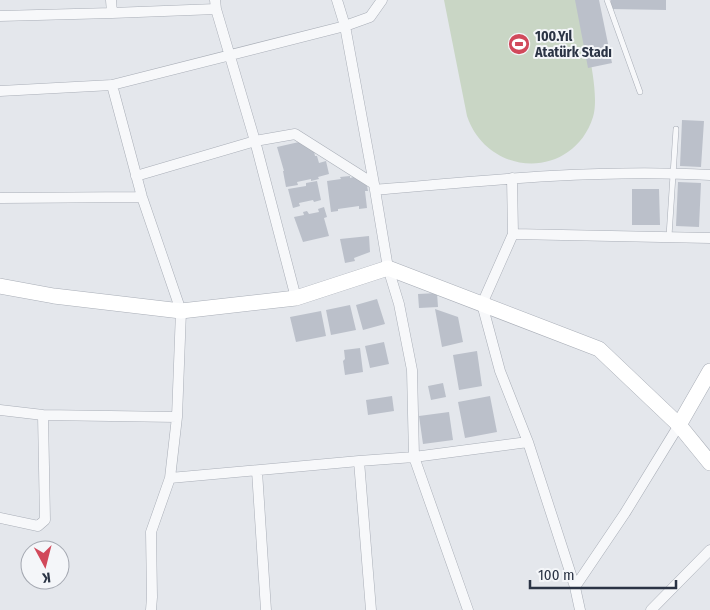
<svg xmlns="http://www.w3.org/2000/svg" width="710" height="610" viewBox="0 0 710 610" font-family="'Fira Sans Condensed',sans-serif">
<rect width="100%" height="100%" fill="#e4e7ec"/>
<path fill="#c9d6c5" d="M444,0H577C583,28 601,91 593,117C573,180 488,178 467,116Z"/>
<path fill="#bbc0ca" d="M575,0H599L612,63L588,68Z
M611,0H666V10L611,9Z
M682,120L704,121L701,167L680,166Z
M299,142L314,151L315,156H317L319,163L326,161L329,174L318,177L319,179L311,181V179L297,182L298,185L286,187L283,171H284L277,147Z
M350,176V178L357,176L366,181L368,191H365L367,208L359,209V206L338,209V211L331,212L327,181L341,179L340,177Z
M317,181L321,200L314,202L313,200L299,203L300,206L293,208L288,189L306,186V183Z
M678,182L701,183L699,227L676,226Z
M632,189H659L660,225H632Z
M324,207L327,217L324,218L329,236L303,242L294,217L304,215L303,212L307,211L309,214L319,212L318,209Z
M369,236L370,252L354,258L355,261L345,263L340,239Z
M437,293L438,307L419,308L418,294Z
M377,299L385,324L363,330L356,305Z
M350,305L356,330L331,335L326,310Z
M435,309L458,317L463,342L442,347Z
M321,311L326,336L296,342L290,317Z
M384,342L389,364L370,368L365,346Z
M360,348L363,372L345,375L343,361L345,359L344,350Z
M477,351L482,386L459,390L453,355Z
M443,383L446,397L431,400L428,386Z
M392,396L394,411L368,415L366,400Z
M490,396L497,432L465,438L458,402Z
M449,412L453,440L423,444L419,416Z"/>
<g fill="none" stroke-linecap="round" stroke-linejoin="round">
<g stroke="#a9aeb7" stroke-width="6">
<path id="lane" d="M607,0L640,92
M669,236L676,129"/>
</g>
<g stroke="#a9aeb7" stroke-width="11">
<path id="street" d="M215,0L216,9L255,141L296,298
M337,0L345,26L374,184L388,268L399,304L412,370L414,457L468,610
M112,13L216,9
M0,16L112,13L111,0
M112,85L142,197L181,311L177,417L170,478
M0,91L112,85L345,26L370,17L382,0
M136,176L255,141L295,134L374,184
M512,178L513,234L482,304L500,371L528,442L575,587L580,610
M375,190C486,180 599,169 710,175
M0,198L142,197
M513,234L710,238
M0,410L43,415L177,417
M359,461L371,610
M257,471L266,610
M0,518L38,526L45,520L43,415
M575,587L625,513L679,425
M151,610L152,597L151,532L170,478L359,461L414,457L528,442
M651,610L710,550"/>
</g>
<g stroke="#a9aeb7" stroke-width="16">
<path id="secondary" d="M0,286L54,296L181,311L296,298L388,268L599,349L679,425L710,463
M679,425L710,371"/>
</g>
<use href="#lane" stroke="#f7f8fa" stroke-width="5"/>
<use href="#street" stroke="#f7f8fa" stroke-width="10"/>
<use href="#secondary" stroke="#fff" stroke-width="15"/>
</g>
<defs>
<g id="stadium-disc" transform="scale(1.125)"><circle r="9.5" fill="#d1495b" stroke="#f4f6f9"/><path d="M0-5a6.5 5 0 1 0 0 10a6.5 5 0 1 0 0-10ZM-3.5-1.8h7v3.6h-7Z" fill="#fff"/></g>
</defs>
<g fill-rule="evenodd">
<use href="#stadium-disc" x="519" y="44"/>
</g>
<g text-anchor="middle" stroke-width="4" stroke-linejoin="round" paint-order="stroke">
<g font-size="14" font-weight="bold" fill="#2b3445" stroke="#f4f6f9" text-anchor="start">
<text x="535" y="41">100.Yıl<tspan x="535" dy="16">Atatürk Stadı</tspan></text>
</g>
</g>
<g transform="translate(45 565) rotate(173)"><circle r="24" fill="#f4f6f9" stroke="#a4a8b1"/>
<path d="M0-4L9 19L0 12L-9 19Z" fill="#d1495b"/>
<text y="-8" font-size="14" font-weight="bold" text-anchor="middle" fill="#2b3445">K</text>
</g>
<path d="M530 580v8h146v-8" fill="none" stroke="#2b3445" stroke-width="2.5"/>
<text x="538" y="580" font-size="15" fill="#2b3445" stroke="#f4f6f9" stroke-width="4" paint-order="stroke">100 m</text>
</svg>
